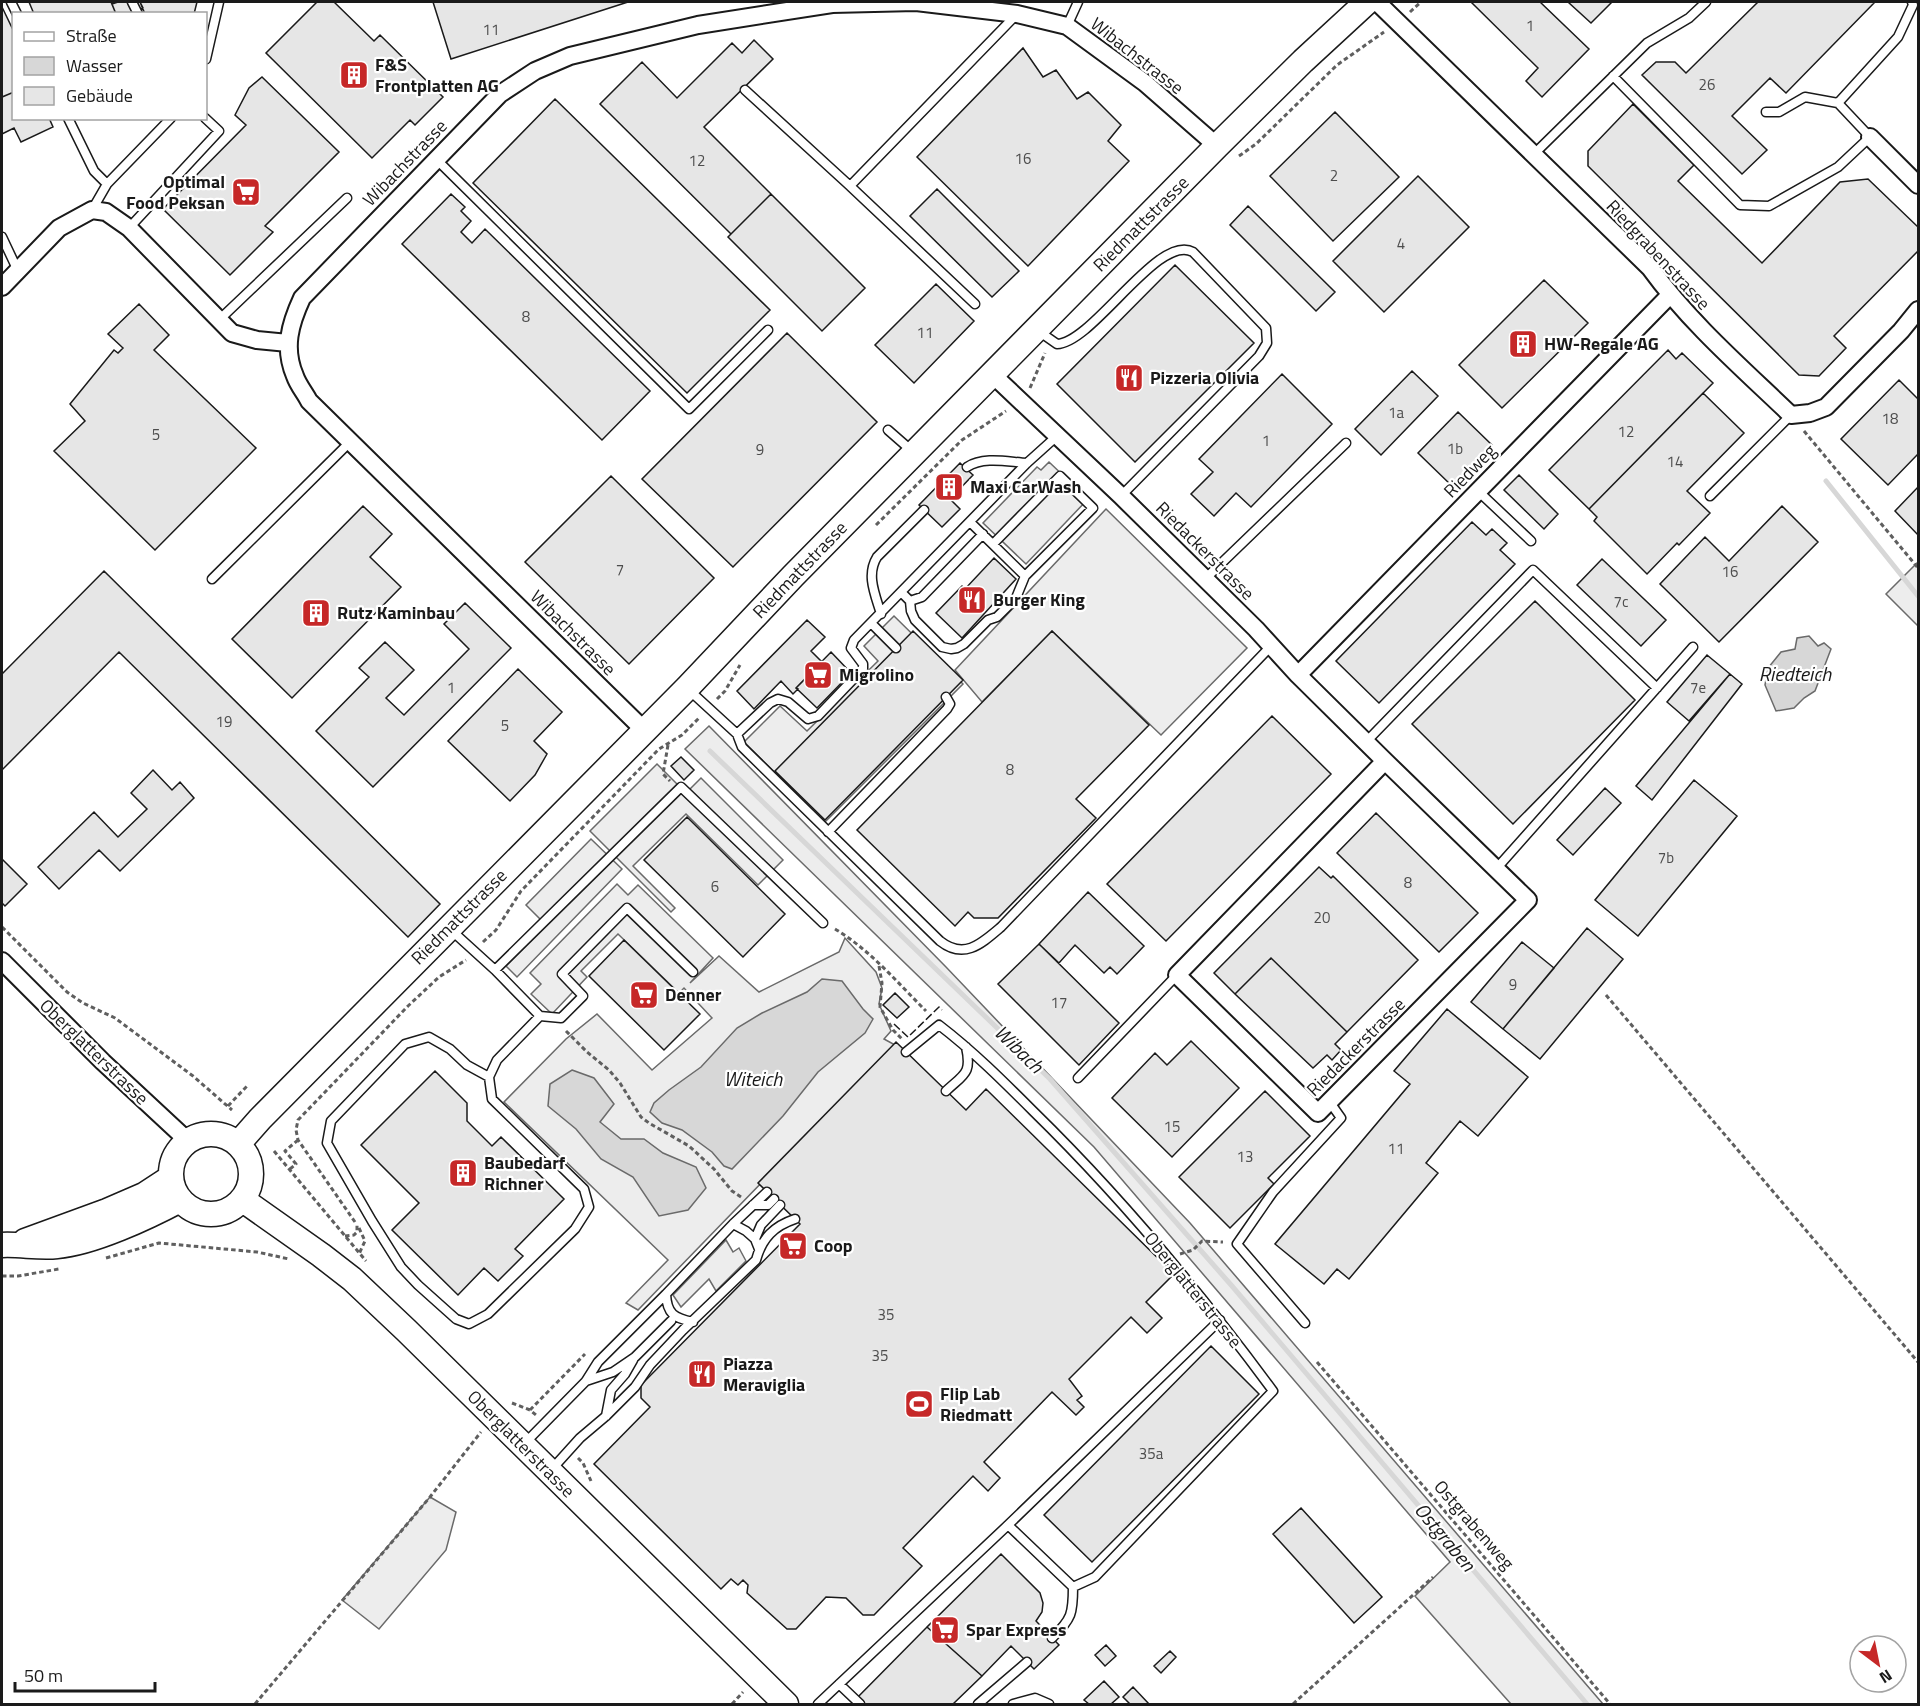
<svg xmlns="http://www.w3.org/2000/svg" width="1920" height="1706" viewBox="0 0 1920 1706" font-family="'Titillium Web',sans-serif">
<rect width="100%" height="100%" fill="#fff"/>
<path fill="#ededed" stroke="#6a6a6a" stroke-width="1.5" d="M1049,462L1088,499L1026,564L983,523L1037,467L1041,470Z
M1106,509L1247,648L1161,735L1052,631L982,702L955,670Z
M1918,562V561V626L1886,594Z
M894,616L963,684L825,822L744,742L780,706L807,731L878,661L864,646Z
M709,726L946,967L1190,1223L1603,1704H1511L1415,1596L1450,1562L1094,1147L685,749Z
M657,764L686,793L701,778L783,860L758,885L686,814L633,866L675,908L671,912L590,831Z
M591,839L622,869L517,977L506,966L546,925L526,905Z
M617,884L628,895L638,885L713,958L690,983L719,956L759,992L839,952L845,938L876,972L882,988L879,1004L891,1031L884,1039L895,1045L638,1310L626,1303L668,1260L504,1102L566,1039L597,1014L652,1070L712,1018L684,988L679,993L618,934L581,971L587,977L552,1014L531,994L541,984L530,973Z
M726,1240L733,1252L739,1248L746,1261L716,1291L709,1279L681,1307L673,1295Z
M430,1497L456,1512L446,1550L379,1629L342,1600Z"/>
<path fill="#d7d7d7" stroke="#6a6a6a" stroke-width="1.5" d="M1809,636L1818,646L1824,643L1831,649L1815,691L1804,698L1794,708L1776,711L1765,685L1768,668L1781,652L1795,649L1797,638Z
M822,979L842,981L863,1009L873,1019L865,1033L818,1072L783,1116L732,1169L724,1166L712,1152L682,1130L662,1123L650,1112L654,1103L669,1090L701,1067L737,1028L762,1013L807,992Z
M572,1070L594,1078L614,1104L600,1122L621,1139H644L663,1153L696,1167L706,1188L688,1210L659,1216L633,1177L601,1159L576,1129L548,1106L550,1084Z"/>
<g fill="none" stroke-linecap="round" stroke-linejoin="round">
<path stroke="#d7d7d7" stroke-width="5" d="M1826,481L1918,596
M710,751L1050,1079L1232,1286L1587,1704"/>
</g>
<path fill="#e6e6e6" stroke="#1a1a1a" stroke-width="1.5" d="M29,2H111L116,14H34Z
M118,2H140L143,8L132,14H116L112,4Z
M140,2H197L194,14H145Z
M317,2H334L374,41L380,35L443,97L415,125L410,120L372,158L266,53Z
M433,2H628L451,59Z
M1471,2H1540L1589,49L1542,97L1526,81L1538,68Z
M1568,2H1612L1591,23Z
M1758,2H1872L1874,3L1786,93L1770,78L1732,116L1767,150L1742,174L1642,75L1656,62H1675L1686,73Z
M2,7L14,32V92L2,97Z
M754,40L773,59L704,127L771,194L731,234L600,104L642,62L677,98L732,43L742,53Z
M1023,48L1043,77L1056,70L1077,99L1088,92L1121,125L1108,141L1129,161L1028,266L917,157Z
M262,77L339,152L265,226L273,232L230,275L163,209L246,125L235,115L249,88Z
M14,92V118H49L53,127L21,142L14,128L2,134V97Z
M555,99L770,310L687,393L473,183Z
M1633,104L1694,165L1678,181L1762,263L1840,182L1868,179L1918,227V251L1834,336L1846,348L1819,376L1799,375L1588,166V151Z
M1335,112L1399,177L1333,241L1270,176Z
M1418,176L1469,227L1384,312L1333,261Z
M937,189L1019,271L992,297L910,216Z
M451,194L465,207L461,211L471,221L461,232L472,243L485,229L650,391L602,440L402,244Z
M771,194L865,288L822,331L728,237Z
M1248,206L1335,292L1316,311L1230,225Z
M1175,265L1254,343L1135,462L1057,384Z
M1544,280L1588,323L1502,408L1459,365Z
M936,284L974,321L914,383L875,345Z
M139,304L169,335L154,350L256,448L155,550L54,451L85,421L70,404L114,350L118,353L123,348L108,334Z
M787,333L877,422L733,567L642,479Z
M1668,350L1676,359L1682,353L1713,383L1589,509L1549,470Z
M1412,371L1438,396L1381,455L1355,429Z
M1282,374L1332,424L1251,507L1236,493L1214,516L1191,494L1213,472L1199,459Z
M1899,380L1918,399V454L1888,485L1841,439Z
M1703,393L1744,433L1687,491L1710,513L1679,545L1677,543L1647,574L1594,521L1597,517L1589,509Z
M1458,412L1492,445L1452,486L1418,453Z
M960,463L973,475L950,499L960,509L942,527L919,505Z
M1519,475L1558,514L1544,529L1504,490Z
M611,476L714,578L629,664L525,562Z
M1918,487V535L1895,511Z
M363,506L392,534L370,557L401,587L292,698L232,639Z
M1782,506L1818,542L1719,642L1660,584L1705,537L1729,561Z
M1472,522L1486,535L1492,529L1507,543L1500,550L1515,564L1379,703L1336,661Z
M994,558L1016,579L962,638L936,613L962,586L965,589Z
M1602,559L1666,620L1641,646L1577,585Z
M104,571L440,904L408,937L119,652L2,770V674Z
M1535,601L1635,700L1513,824L1412,724Z
M465,603L511,648L373,787L316,731L369,677L359,668L385,642L414,670L386,698L404,715L469,649L444,624Z
M807,620L825,637L811,651L822,662L796,688L798,689L793,694L781,681L754,709L737,691Z
M913,631L963,680L825,820L775,771Z
M1052,631L1149,725L1076,799L1096,818L998,918H974L968,912L955,926L857,830Z
M831,652L851,673L817,708L796,688Z
M1707,655L1730,674L1689,721L1667,702Z
M518,669L562,712L534,741L547,754L535,775L510,801L448,741Z
M1730,674L1742,684L1652,800L1636,786Z
M1272,716L1331,774L1166,941L1107,884Z
M681,757L694,770L684,780L671,766Z
M153,770L172,790L180,782L194,798L120,871L99,850L59,889L38,867L94,812L118,837L147,809L131,793Z
M1694,780L1737,816L1638,936L1595,900Z
M1605,788L1621,803L1573,855L1557,840Z
M1376,813L1478,913L1439,952L1337,853Z
M687,817L785,914L743,957L644,860Z
M3,860L27,884L5,906L2,903V861Z
M1319,867L1331,878L1333,876L1418,960L1347,1032L1271,958L1235,994L1214,973Z
M1088,892L1144,946L1117,974L1110,967L1104,973L1075,945L1059,963L1039,944Z
M1587,928L1623,959L1540,1059L1503,1029Z
M624,940L700,1014L664,1050L589,976Z
M1522,942L1554,968L1503,1029L1471,1002Z
M1039,944L1119,1023L1079,1065L998,984Z
M1271,958L1347,1032L1335,1044L1341,1050L1332,1060L1327,1055L1313,1068L1235,994Z
M895,993L909,1007L897,1018L883,1005Z
M1447,1009L1528,1077L1478,1136L1460,1121L1426,1163L1438,1173L1349,1279L1337,1269L1324,1284L1275,1244L1410,1084L1394,1071Z
M1191,1041L1239,1088L1172,1157L1112,1098L1155,1053L1167,1065Z
M896,1042L966,1110L986,1089L1174,1274L1146,1302L1162,1318L1147,1333L1131,1317L1069,1379L1082,1396L1077,1400L1084,1407L1076,1415L1052,1392L984,1462L1000,1478L988,1491L973,1476L903,1548L922,1566L874,1615H863L846,1598L826,1597L796,1629H787L747,1593L748,1585L743,1580L738,1585L731,1579L721,1589L594,1464L650,1407L641,1398V1385L800,1224L758,1183Z
M435,1071L467,1103V1121L492,1146L501,1137L564,1199L515,1249L523,1256L498,1281L484,1268L458,1295L392,1230L419,1203L361,1145Z
M1265,1091L1310,1136L1268,1178L1274,1184L1230,1228L1179,1177Z
M1211,1346L1259,1394L1092,1562L1044,1515Z
M1301,1508L1382,1597L1354,1623L1273,1534Z
M1001,1554L1040,1593L1043,1603L1042,1612L1036,1621L1059,1645L1034,1669L1011,1646L982,1676L927,1627Z
M927,1627L982,1676L953,1704H851Z
M1106,1645L1116,1656L1105,1666L1095,1655Z
M1170,1651L1176,1657L1161,1673L1154,1666Z
M1104,1681L1119,1697L1111,1704H1089L1084,1700Z
M1133,1687L1149,1704H1130L1123,1697Z"/>
<g fill="none" stroke-linecap="round" stroke-linejoin="round">
<g stroke="#1a1a1a" stroke-width="11">
<path id="lane" d="M11,2L17,14
M132,2L138,14
M1067,26L1078,2
M206,59L219,2
M1613,76L1740,205L1769,206L1838,167L1870,137L1838,103L1898,37L1913,5L1912,2
M745,90L850,186L1017,14
M1766,112H1779L1805,97L1838,103
M68,118L94,171L107,184
M1533,155L1647,43L1689,18L1706,2
M436,159L689,409L768,330
M850,186L975,304
M92,210L107,184L171,118
M129,228L219,131L205,118
M2,237L18,271
M219,320L347,198
M1037,330L1057,344C1093,343 1159,232 1193,252L1266,328L1267,343L1259,356L1121,496
M888,430L912,451
M967,467C984,456 1008,462 1027,463
M1478,491L1531,541
M1710,496L1791,415
M993,544L1060,476L1093,508L1025,576
M212,579L351,441
M1205,579L1346,443
M901,592L910,601L911,611L915,620L942,647L951,649L957,648L964,644L988,620L997,617L1016,598L1025,576L970,522
M910,601L922,597L983,534
M881,614C875,594 866,575 877,557L924,510
M871,623L896,648
M689,690L737,734L770,703L778,699L788,702L808,719L818,716L863,669V664L851,648L854,640L1027,463L1057,436
M737,734L742,747L940,941C964,960 981,944 1001,927L1271,646
M1365,743L1533,570L1657,688
M828,832L947,709L950,704L946,697
M1496,869L1693,647
M451,930L495,970L681,787L823,923
M540,1016L561,1018L583,996L562,974L627,908L693,972
M906,1052L939,1025C973,1051 1003,1081 1033,1111C1121,1197 1200,1292 1273,1391L1095,1577L1073,1587
M489,1077L467,1065L450,1049L429,1037L405,1044L331,1121L327,1143L372,1221L401,1267L418,1285L456,1319L469,1324L488,1314L575,1229L589,1207L584,1189L492,1099L489,1077L497,1060L540,1016L495,970
M1078,1078L1177,975
M946,1091C964,1074 972,1074 966,1047
M753,1205H768L774,1199
M733,1224L746,1231L755,1239
M759,1249L755,1239L761,1225L780,1205
M693,1322C674,1318 667,1314 666,1294L733,1224L767,1192
M1305,1323L1237,1244L1273,1192L1341,1118L1329,1101
M586,1381L613,1372L635,1357L671,1321
M606,1416L611,1390L625,1374L633,1360
M525,1443L586,1381L598,1362L666,1294
M552,1469L580,1438L606,1416L635,1387L650,1365L683,1330L756,1260C762,1238 774,1226 795,1219
M1008,1525L1073,1587C1073,1613 1072,1619 1052,1638
M839,1684L860,1704
M818,1704L1008,1525L1220,1320
M978,1704L1027,1662
M1013,1704L1035,1698L1049,1704"/>
</g>
<g stroke="#1a1a1a" stroke-width="20">
<path id="street" d="M1377,2L1650,268C1690,323 1742,368 1791,415L1810,413L1826,407L1901,331L1918,310
M1870,137L1918,185
M2,287L59,228L92,210L106,212L129,228L232,333L257,340L288,343
M993,375L1121,496L1256,629L1298,675L1385,761L1528,900L1318,1113L1177,975L1385,761
M1298,675L1670,295
M644,730L309,401C305,393 298,385 295,376C283,348 290,324 302,298L500,94L535,71L570,56L698,25L832,4L916,2L1017,14L1067,26L1145,83L1217,146
M2,961L103,1062L188,1141"/>
</g>
<g stroke="#1a1a1a" stroke-width="27">
<path id="secondary" d="M171 1174a40 40 0 1 1 80 0a40 40 0 1 1-80 0Z
M238,1144L260,1119L687,688L793,576L1217,146L1303,61L1367,2
M243,1200L321,1255L352,1279L406,1330L786,1704
M25,1241L107,1211L144,1195L170,1178
M2,1245C20,1244 39,1248 57,1246C93,1243 148,1217 180,1200"/>
</g>
<path stroke="#5f5f5f" stroke-width="3" stroke-dasharray="4.5 3" stroke-linecap="butt" d="M1410,12L1421,2
M1239,156L1256,144L1337,65L1384,32
M1030,388L1045,353
M1804,431L1918,568
M876,525L962,440L1006,411
M717,699L725,691L740,665
M668,745L663,774L670,781
M2,927L67,992L83,1003L115,1018L193,1076L232,1110
M835,929C869,949 898,983 926,1011
M483,942L496,930L521,891L659,749L682,735L700,717
M879,966L882,983L880,1007L893,1030L902,1039
M1606,995L1918,1362
M566,1031L587,1052L609,1070L620,1083L641,1117L649,1123L689,1146L714,1169L732,1191L741,1197
M228,1106L248,1085
M274,1151L366,1261
M290,1169L296,1164L285,1151L298,1140
M355,1222L298,1140L296,1130L298,1120L408,1006L439,977L466,960
M359,1228L365,1241L359,1254
M345,1236L354,1235L357,1232V1225
M1180,1254L1193,1250L1202,1241L1223,1242
M106,1258L159,1243L257,1252L289,1259
M2,1276H18L59,1269
M1317,1362L1610,1704
M512,1403L530,1410L536,1415
M530,1410L585,1354
M578,1458L583,1463L591,1481
M255,1704L430,1497L481,1432
M732,1704L743,1692
M1293,1704L1433,1577"/>
<use href="#lane" stroke="#fff" stroke-width="8"/>
<use href="#street" stroke="#fff" stroke-width="16"/>
<use href="#secondary" stroke="#fff" stroke-width="24"/>
<path stroke="#1a1a1a" stroke-width="1.5" stroke-dasharray="8 3" stroke-linecap="butt" d="M894,1024L908,1037L939,1007L942,1010"/>
</g>
<defs>
<g id="building-square" transform="scale(1.5)"><rect x="-9" y="-9" width="18" height="18" rx="4" fill="#c62828" stroke="#fff"/><path d="M-4-6H4V6H1V3H-1V6H-4ZM-2.5-4.3h1.7v1.8h-1.7ZM.8-4.3h1.7v1.8H.8ZM-2.5-1h1.7V.8h-1.7ZM.8-1h1.7V.8H.8Z" fill="#fff"/></g>
<g id="supermarket-square" transform="scale(1.5)"><rect x="-9" y="-9" width="18" height="18" rx="4" fill="#c62828" stroke="#fff"/><path d="M-6-5.5h2.5l.6 2H6L4.5 2H-2.5L-4.4-4H-6ZM-1.5 3.2a1.3 1.3 0 1 0 .1 0ZM3 3.2a1.3 1.3 0 1 0 .1 0Z" fill="#fff"/></g>
<g id="restaurant-square" transform="scale(1.5)"><rect x="-9" y="-9" width="18" height="18" rx="4" fill="#c62828" stroke="#fff"/><path d="M-5-6h1v4h1v-4h1v4h1v-4h1v5L-1.5 .5V6h-2V.5L-5-1ZM5-6V6H3V1.5H1.5Q1.5-4 5-6Z" fill="#fff"/></g>
<g id="stadium-square" transform="scale(1.5)"><rect x="-9" y="-9" width="18" height="18" rx="4" fill="#c62828" stroke="#fff"/><path d="M0-5a6.5 5 0 1 0 0 10a6.5 5 0 1 0 0-10ZM-3.5-1.8h7v3.6h-7Z" fill="#fff"/></g>
</defs>
<g fill-rule="evenodd">
<use href="#building-square" x="354" y="75"/>
<use href="#supermarket-square" x="246" y="192"/>
<use href="#building-square" x="1523" y="344"/>
<use href="#restaurant-square" x="1129" y="378"/>
<use href="#building-square" x="949" y="487"/>
<use href="#restaurant-square" x="972" y="600"/>
<use href="#building-square" x="316" y="613"/>
<use href="#supermarket-square" x="818" y="675"/>
<use href="#supermarket-square" x="644" y="995"/>
<use href="#building-square" x="463" y="1173"/>
<use href="#supermarket-square" x="793" y="1246"/>
<use href="#restaurant-square" x="702" y="1374"/>
<use href="#stadium-square" x="919" y="1404"/>
<use href="#supermarket-square" x="945" y="1630"/>
</g>
<g text-anchor="middle" stroke-width="4.5" stroke-linejoin="round" paint-order="stroke">
<g font-size="15" fill="#4d4d4d">
<text x="1530" y="31">1</text>
<text x="491" y="35">11</text>
<text x="1707" y="90">26</text>
<text x="1023" y="164">16</text>
<text x="697" y="166">12</text>
<text x="1334" y="181">2</text>
<text x="1401" y="249">4</text>
<text x="526" y="322">8</text>
<text x="925" y="338">11</text>
<text x="1396" y="418">1a</text>
<text x="1890" y="424">18</text>
<text x="1626" y="437">12</text>
<text x="156" y="440">5</text>
<text x="1266" y="446">1</text>
<text x="1455" y="454">1b</text>
<text x="760" y="455">9</text>
<text x="1675" y="467">14</text>
<text x="620" y="575">7</text>
<text x="1730" y="577">16</text>
<text x="1621" y="607">7c</text>
<text x="451" y="693">1</text>
<text x="1698" y="693">7e</text>
<text x="224" y="727">19</text>
<text x="505" y="731">5</text>
<text x="1010" y="775">8</text>
<text x="1666" y="863">7b</text>
<text x="1408" y="888">8</text>
<text x="715" y="892">6</text>
<text x="1322" y="923">20</text>
<text x="1513" y="990">9</text>
<text x="1059" y="1008">17</text>
<text x="1172" y="1132">15</text>
<text x="1396" y="1154">11</text>
<text x="1245" y="1162">13</text>
<text x="886" y="1320">35</text>
<text x="880" y="1361">35</text>
<text x="1151" y="1459">35a</text>
</g>
<g font-size="18" fill="#1a1a1a" stroke="#fff">
<text transform="translate(1137 56) rotate(38)" y="6">Wibachstrasse</text>
<text transform="translate(405 163) rotate(-46)" y="6">Wibachstrasse</text>
<text transform="translate(1141 224) rotate(-45)" y="6">Riedmattstrasse</text>
<text transform="translate(1658 255) rotate(47)" y="6">Riedgrabenstrasse</text>
<text transform="translate(1470 471) rotate(-46)" y="6">Riedweg</text>
<text transform="translate(1205 551) rotate(45)" y="6">Riedackerstrasse</text>
<text transform="translate(800 570) rotate(-46)" y="6">Riedmattstrasse</text>
<text transform="translate(573 633) rotate(45)" y="6">Wibachstrasse</text>
<text transform="translate(459 917) rotate(-45)" y="6">Riedmattstrasse</text>
<text transform="translate(1356 1047) rotate(-45)" y="6">Riedackerstrasse</text>
<text transform="translate(94 1052) rotate(44)" y="6">Oberglatterstrasse</text>
<text transform="translate(1193 1290) rotate(51)" y="6">Oberglatterstrasse</text>
<text transform="translate(521 1444) rotate(45)" y="6">Oberglatterstrasse</text>
<text transform="translate(1474 1525) rotate(49)" y="6">Ostgrabenweg</text>
</g>
<g font-size="18" font-weight="bold" fill="#1a1a1a" stroke="#fff" text-anchor="start">
<text x="375" y="71">F&amp;S<tspan x="375" dy="21">Frontplatten AG</tspan></text>
<text x="225" y="188" text-anchor="end">Optimal<tspan x="225" dy="21">Food Peksan</tspan></text>
<text x="1544" y="350">HW-Regale AG</text>
<text x="1150" y="384">Pizzeria Olivia</text>
<text x="970" y="493">Maxi CarWash</text>
<text x="993" y="606">Burger King</text>
<text x="337" y="619">Rutz Kaminbau</text>
<text x="839" y="681">Migrolino</text>
<text x="665" y="1001">Denner</text>
<text x="484" y="1169">Baubedarf<tspan x="484" dy="21">Richner</tspan></text>
<text x="814" y="1252">Coop</text>
<text x="723" y="1370">Piazza<tspan x="723" dy="21">Meraviglia</tspan></text>
<text x="940" y="1400">Flip Lab<tspan x="940" dy="21">Riedmatt</tspan></text>
<text x="966" y="1636">Spar Express</text>
</g>
<g font-size="20" font-style="italic" fill="#1a1a1a" stroke="#fff">
<text x="1795" y="681">Riedteich</text>
<text transform="translate(1019 1049) rotate(44)" y="7">Wibach</text>
<text x="753" y="1086">Witeich</text>
<text transform="translate(1445 1537) rotate(50)" y="7">Ostgraben</text>
</g>
</g>
<rect width="1920" height="1706" fill="none" stroke="#1a1a1a" stroke-width="6"/>
<rect x="12" y="12" width="195" height="108" fill="#ffffff" stroke="#a3a3a3" stroke-width="1.5"/>
<rect x="24" y="32" width="30" height="9" fill="#ffffff" stroke="#a3a3a3" stroke-width="1.5"/>
<text x="66" y="42" font-size="18" fill="#1a1a1a">Straße</text>
<rect x="24" y="57" width="30" height="18" fill="#d7d7d7" stroke="#a3a3a3" stroke-width="1.5"/>
<text x="66" y="72" font-size="18" fill="#1a1a1a">Wasser</text>
<rect x="24" y="87" width="30" height="18" fill="#e6e6e6" stroke="#a3a3a3" stroke-width="1.5"/>
<text x="66" y="102" font-size="18" fill="#1a1a1a">Gebäude</text>
<g transform="translate(1878 1664) rotate(148)"><circle r="28" fill="#ffffff" stroke="#a3a3a3" stroke-width="1.5"/>
<path d="M0-4.5L10 22L0 15L-10 22Z" fill="#c62828"/>
<text y="-9" font-size="16" font-weight="bold" text-anchor="middle" fill="#1a1a1a">N</text>
</g>
<path d="M15 1682v9h140v-9" fill="none" stroke="#1a1a1a" stroke-width="3"/>
<text x="24" y="1682" font-size="18" fill="#1a1a1a" stroke="#ffffff" stroke-width="4.5" paint-order="stroke">50 m</text>
</svg>
